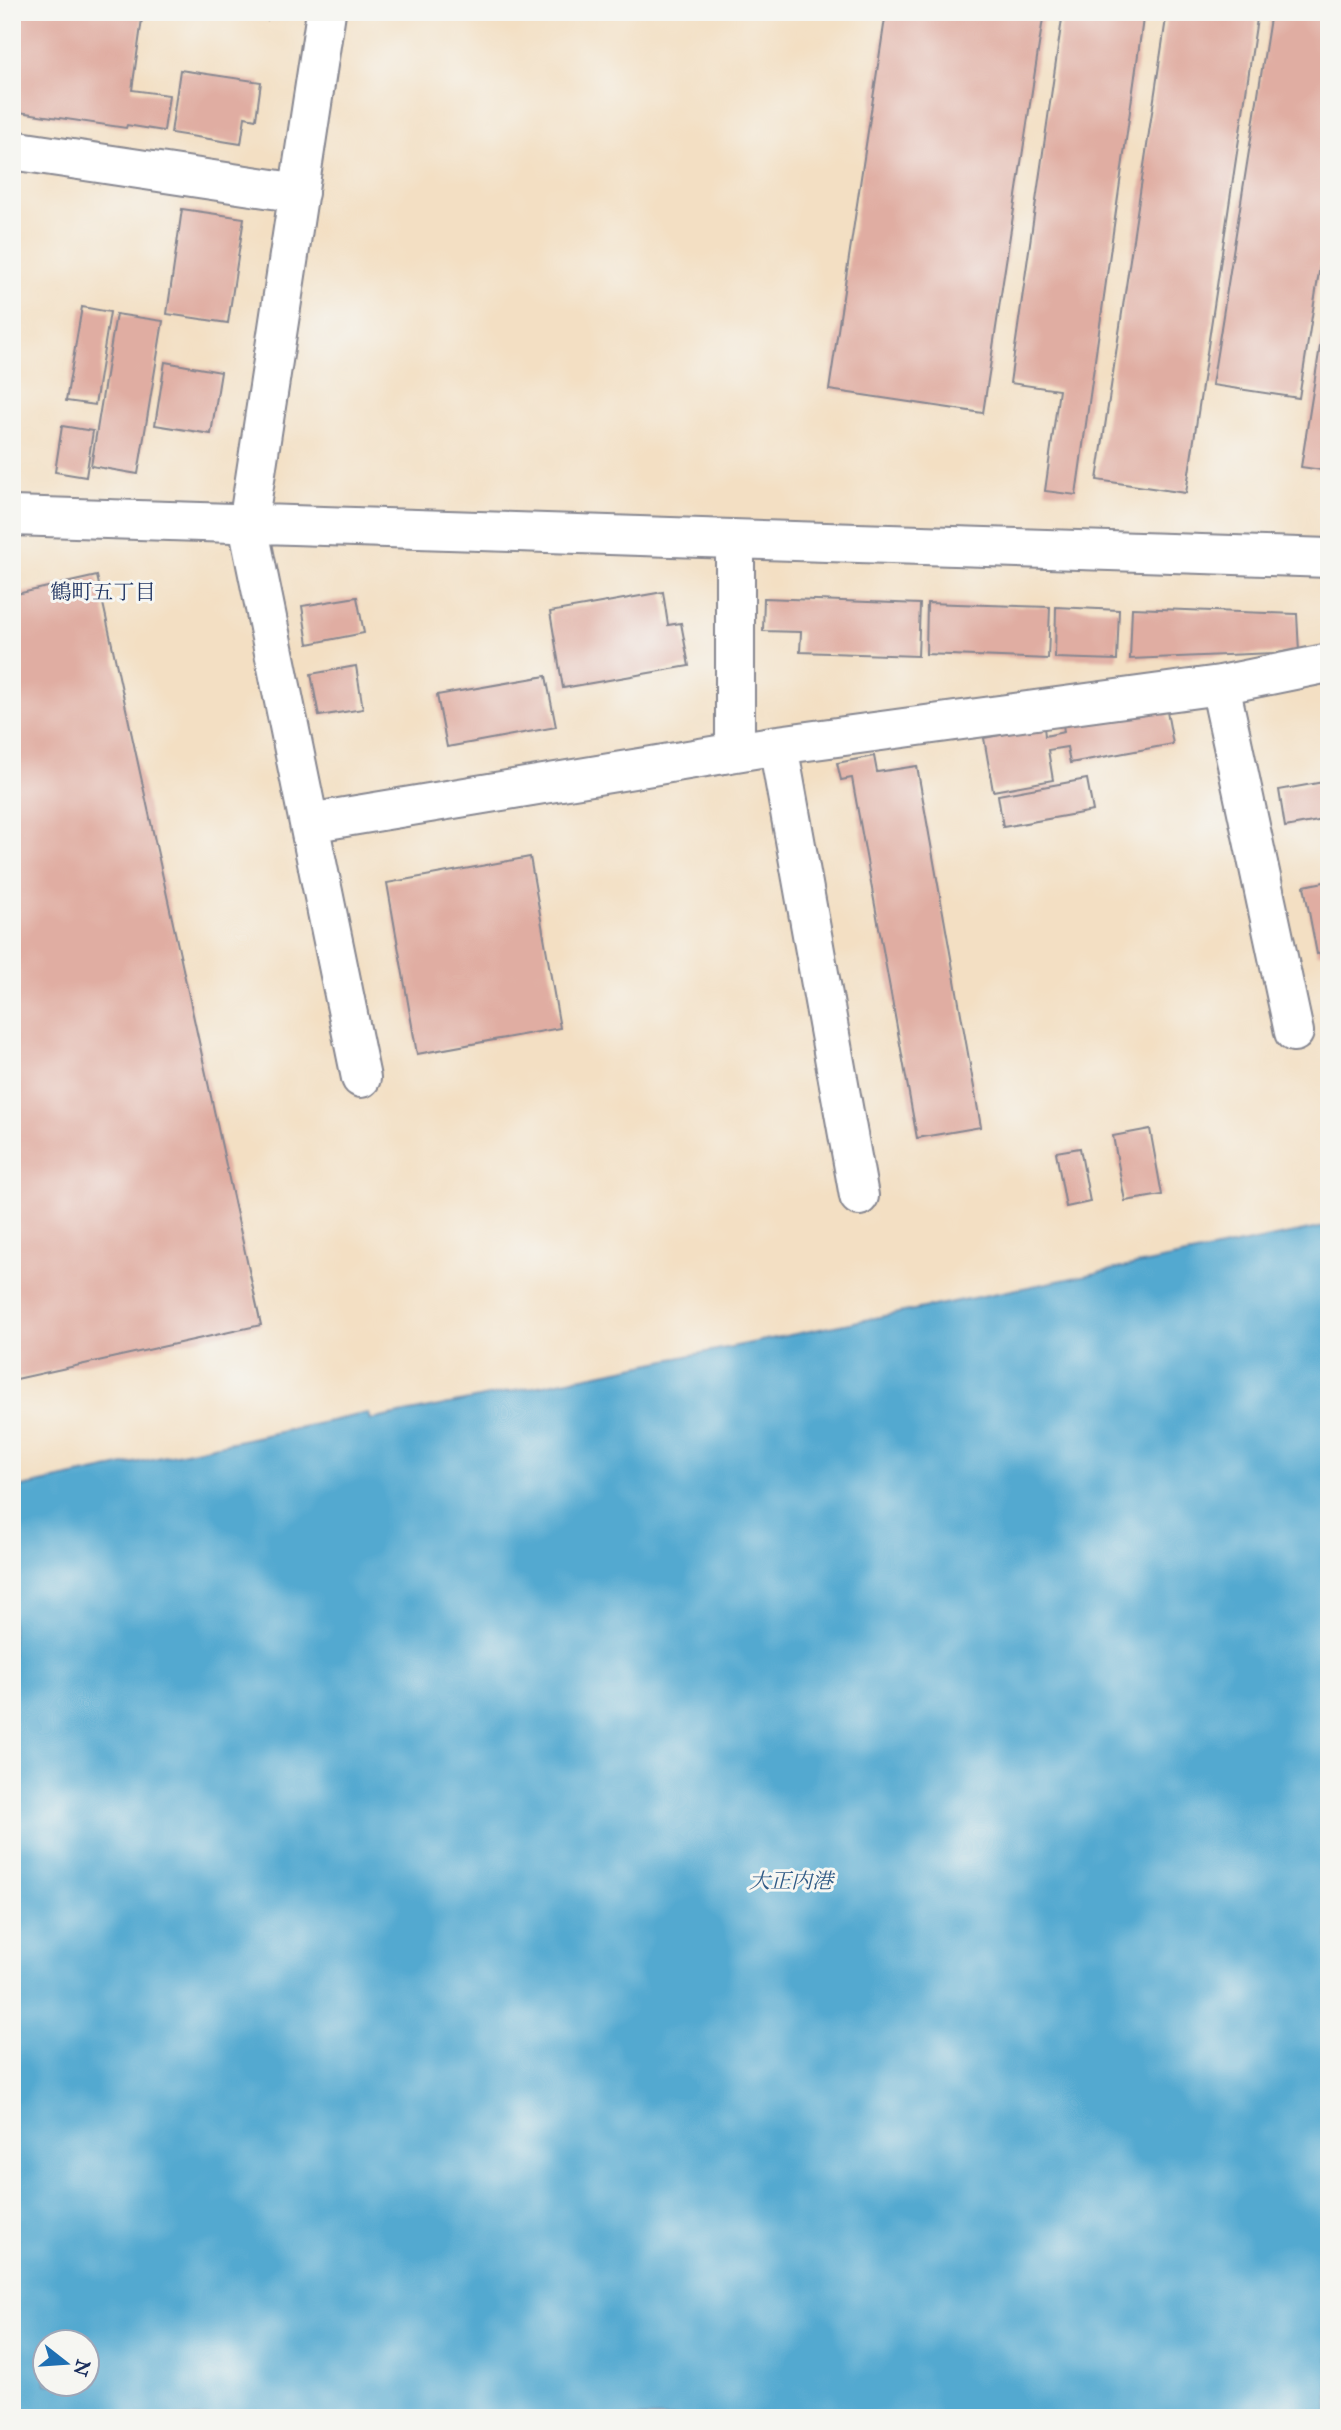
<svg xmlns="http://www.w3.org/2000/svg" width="1341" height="2430" viewBox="0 0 1341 2430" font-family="'IM FELL Great Primer','Noto Serif JP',serif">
<rect width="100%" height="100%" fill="#f6f6f2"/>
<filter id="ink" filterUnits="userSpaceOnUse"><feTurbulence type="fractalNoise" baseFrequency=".0143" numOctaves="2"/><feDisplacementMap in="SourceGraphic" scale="14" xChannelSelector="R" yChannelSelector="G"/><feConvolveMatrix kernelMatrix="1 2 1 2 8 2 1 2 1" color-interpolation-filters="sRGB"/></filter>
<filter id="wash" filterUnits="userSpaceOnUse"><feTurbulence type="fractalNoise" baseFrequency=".00686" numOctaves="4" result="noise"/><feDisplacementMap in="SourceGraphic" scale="28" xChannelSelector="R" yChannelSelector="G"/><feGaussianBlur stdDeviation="1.57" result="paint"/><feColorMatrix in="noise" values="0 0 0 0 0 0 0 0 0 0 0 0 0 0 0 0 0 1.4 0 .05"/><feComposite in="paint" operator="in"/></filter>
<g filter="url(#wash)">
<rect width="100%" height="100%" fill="#f3dfc3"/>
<path fill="#53a9d0" stroke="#376c97" stroke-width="2" fill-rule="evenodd" d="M1329,1226V2418H12V1489L368,1413L370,1420ZM46,2342H88V2384H46Z"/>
<g id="blocks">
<path fill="#e0ada2" d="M12,12H143L132,90L169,95L164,131L127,125L126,128L12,111Z
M230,12H268L267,20Z
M886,12H1044L983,413L829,390Z
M1063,12H1144L1076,495L1045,491L1059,390L1010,383Z
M1167,12H1258L1186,493L1097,480Z
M1271,12H1329V209L1299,398L1212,385Z
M180,70L261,82L256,119L245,117L241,144L171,133Z
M182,209L244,218L228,323L167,314Z
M1327,302H1329V471L1301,467Z
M82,307L110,312L95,405L66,401Z
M116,314L163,321L138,474L91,466Z
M165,362L221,372L211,434L155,425Z
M62,426L93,431L86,477L55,472Z
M97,576L261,1325L12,1380V595Z
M663,592L668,625L681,623L689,666L563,688L550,612Z
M357,597L364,633L308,644L302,606Z
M764,598L920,604L918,656L800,652L801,632L763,631Z
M927,603L1050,607L1048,659L926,654Z
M1056,607L1119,610L1117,660L1055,658Z
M1132,608L1297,614L1299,652L1130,659Z
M356,666L363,709L319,716L311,674Z
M546,676L556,727L447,747L437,695Z
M1166,706L1173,744L1070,763L1067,747L1048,750L1053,780L993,791L984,738L1044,727L1045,736L1064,732L1063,724Z
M874,756L877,772L917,766L981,1127L917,1138L852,778L841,780L837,763Z
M1087,779L1093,811L1003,827L998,795Z
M1329,781V819L1285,827L1279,790Z
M530,857L560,1028L417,1054L387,883Z
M1329,881V952L1317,954L1304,886Z
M1150,1129L1162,1195L1125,1201L1113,1136Z
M1080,1148L1090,1202L1066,1207L1056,1152Z"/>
</g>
</g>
<g filter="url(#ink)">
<use href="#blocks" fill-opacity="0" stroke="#878790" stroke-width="2"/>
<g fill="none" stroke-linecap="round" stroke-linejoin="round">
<g stroke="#878790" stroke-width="42">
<path id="minor" d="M326,12L248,525L361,1078
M12,150L299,193
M12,516L1329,558
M735,540V752
M1220,685L1294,1032
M778,745L859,1196
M309,823L778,745L1220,685L1329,663"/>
</g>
<use href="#minor" stroke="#fff" stroke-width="38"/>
</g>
</g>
<g text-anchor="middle" stroke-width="6" stroke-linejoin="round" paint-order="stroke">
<g font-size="21" fill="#1b2f5e" stroke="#f6f6f2">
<text x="103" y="599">鶴町五丁目</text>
</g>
<g font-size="21" font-style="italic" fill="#2f5a86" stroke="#f6f6f2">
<text x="791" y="1888">大正内港</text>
</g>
</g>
<rect width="1341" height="2430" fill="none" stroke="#f6f6f2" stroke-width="42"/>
<g transform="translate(66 2363) rotate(107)"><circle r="33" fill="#f6f6f2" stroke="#9ea6b7" stroke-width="2"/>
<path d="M0-5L12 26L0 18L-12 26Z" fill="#1f6fb2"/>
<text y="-10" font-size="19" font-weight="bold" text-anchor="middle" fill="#1b2f5e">N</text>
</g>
</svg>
